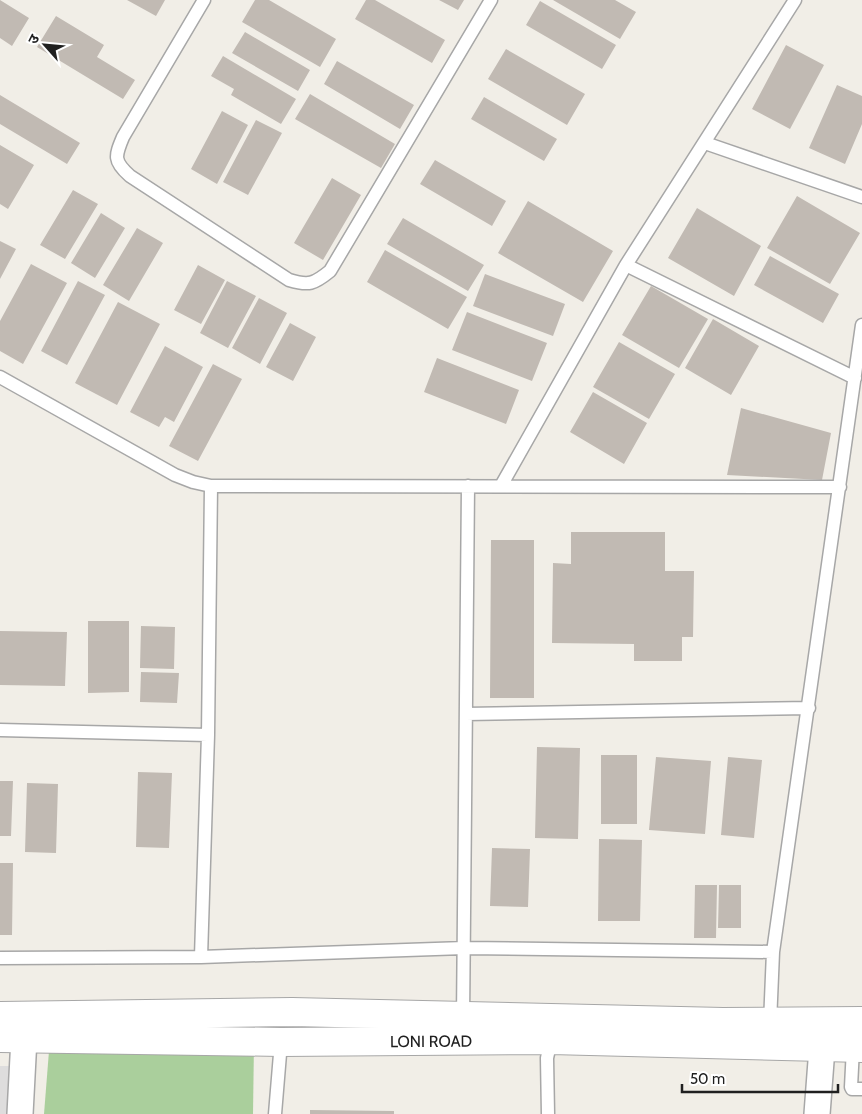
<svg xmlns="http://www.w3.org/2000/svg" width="862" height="1114" viewBox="0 0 862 1114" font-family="Cabin,'Noto Sans Devanagari',sans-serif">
<rect width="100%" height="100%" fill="#f1eee7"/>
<path fill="#dedddd" d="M0,1066H26L24,1114H0Z"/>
<path fill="#aacf9c" d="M254,1042L253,1114H44L49,1051Z"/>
<path fill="#c1bab3" d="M0,0L29,18L12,46L0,38Z
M127,0H165L156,16Z
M255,0H269L336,39L320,67L242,22Z
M366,0H375L445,40L432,63L355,19Z
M439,0H464L458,10Z
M553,0H615L636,12L620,39Z
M540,1L616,45L602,69L526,25Z
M56,16L104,45L97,57L135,80L123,99L37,47Z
M245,32L310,70L298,91L232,53Z
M786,45L824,65L790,129L752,109Z
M506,49L585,94L567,125L488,79Z
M223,56L296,99L281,124L231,95L234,89L211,76Z
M337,61L414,105L400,129L324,84Z
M837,85L862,96V124L845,164L809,148Z
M310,94L395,144L381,168L295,119Z
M0,95L80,143L67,164L0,124Z
M484,97L557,139L544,161L471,119Z
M222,111L248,125L217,184L191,169Z
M256,120L282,133L248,195L223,182Z
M0,145L34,165L8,209L0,204Z
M435,160L506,201L492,226L420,184Z
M332,178L361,195L323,260L294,243Z
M73,190L98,204L65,259L40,245Z
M797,196L860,233L830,284L767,248Z
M528,201L613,251L583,302L498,253Z
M697,208L761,246L734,296L668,258Z
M101,213L125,228L95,278L71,263Z
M403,218L484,265L468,291L387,244Z
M137,228L163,243L129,301L103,285Z
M0,241L16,249L0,279Z
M385,250L467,297L448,329L367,282Z
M770,256L839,294L823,323L754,285Z
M31,264L67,283L23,364L0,351V321Z
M198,265L225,280L201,324L174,310Z
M485,274L565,304L553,336L473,306Z
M78,281L105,295L67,365L41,351Z
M227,281L256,296L228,348L200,333Z
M651,286L708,319L679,368L622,335Z
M259,298L287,313L260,364L232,348Z
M118,302L160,324L117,405L75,383Z
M467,312L547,343L532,381L452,350Z
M713,319L759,346L731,395L685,368Z
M290,323L316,337L293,381L266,367Z
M619,342L675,374L649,419L593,387Z
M165,346L203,367L174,422L165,417L159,427L130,412Z
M437,358L519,390L506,424L424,392Z
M213,364L242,379L198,461L169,446Z
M593,392L647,423L624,464L570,432Z
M741,408L831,433L822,480L727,475Z
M571,532H665V571H694L693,637H682V661H634V644L552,643L553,563L571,564Z
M491,540H534V698H490Z
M88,621H129V692L88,693Z
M141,626L175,627L174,669L140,668Z
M0,631L67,632L65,686L0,685Z
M141,672L179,673L177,703L140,702Z
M537,747L580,748L578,839L535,838Z
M601,755H637V824H601Z
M656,757L711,761L705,834L649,830Z
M728,757L762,760L754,838L721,835Z
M138,772L172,773L169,848L136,847Z
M0,781H13L11,836H0Z
M27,783L58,784L56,853L25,852Z
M599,839L642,840L640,921H598Z
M492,848L530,849L528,907L490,906Z
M0,863H13L12,935H0Z
M695,885H717L716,938H694Z
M719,885H741V928H718Z
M310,1110L394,1111V1114H310Z"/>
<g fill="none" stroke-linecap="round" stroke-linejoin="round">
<g stroke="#a7a7a7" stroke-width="15">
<path id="service" d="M204,0L123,137C115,156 113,161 130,176L289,280C309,286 314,284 330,271L491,0
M705,143L862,197
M626,265L855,378
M0,377L175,475L193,482L211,486L840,487
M501,486L626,265L795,0
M466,714L809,708
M0,730L208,735
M201,957L208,735L211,486
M0,958L201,957L464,948L773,952
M463,1019L468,486
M770,1023L773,952L862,325
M853,1048L851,1087L852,1089H862
M275,1114L281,1042
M548,1114L547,1058L551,1040"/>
</g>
<g stroke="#a7a7a7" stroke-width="28">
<path id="minor" d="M20,1114L24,1038
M817,1114L822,1048"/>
</g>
<g stroke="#a7a7a7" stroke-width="30">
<g id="tertiary">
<path d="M0,1016L292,1012L723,1022L862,1021"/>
<path id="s1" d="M0,1038L281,1042L551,1040L862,1048"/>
</g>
</g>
<use href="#service" stroke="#fff" stroke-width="12"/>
<use href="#minor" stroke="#fff" stroke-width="25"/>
<use href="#tertiary" stroke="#fff" stroke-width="28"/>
</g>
<g text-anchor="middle" stroke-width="4" stroke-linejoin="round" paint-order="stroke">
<g font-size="16" fill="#202020" stroke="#fff">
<text dy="6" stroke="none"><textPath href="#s1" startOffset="431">LONI ROAD</textPath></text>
</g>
</g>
<g transform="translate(45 45) rotate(297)" stroke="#ffffff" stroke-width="4" paint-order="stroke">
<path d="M0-4L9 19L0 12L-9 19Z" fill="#202020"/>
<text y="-8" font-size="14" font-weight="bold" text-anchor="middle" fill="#202020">उ</text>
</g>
<path d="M682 1084v8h156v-8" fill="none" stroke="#202020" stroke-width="2.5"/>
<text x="690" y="1084" font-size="15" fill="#202020" stroke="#ffffff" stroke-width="4" paint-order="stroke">50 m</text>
</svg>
